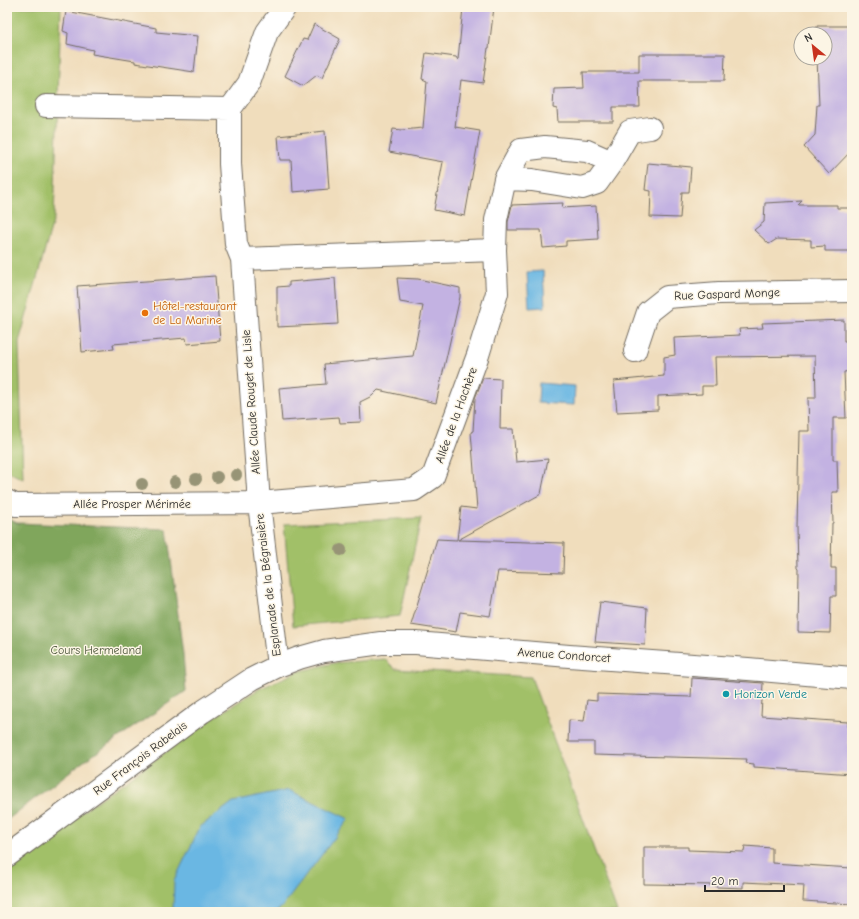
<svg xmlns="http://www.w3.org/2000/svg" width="859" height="919" viewBox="0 0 859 919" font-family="'Comic Neue',sans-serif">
<rect width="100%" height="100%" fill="#fcf5e5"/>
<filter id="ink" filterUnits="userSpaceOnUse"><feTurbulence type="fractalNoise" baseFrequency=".025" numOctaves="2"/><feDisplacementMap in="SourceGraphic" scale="8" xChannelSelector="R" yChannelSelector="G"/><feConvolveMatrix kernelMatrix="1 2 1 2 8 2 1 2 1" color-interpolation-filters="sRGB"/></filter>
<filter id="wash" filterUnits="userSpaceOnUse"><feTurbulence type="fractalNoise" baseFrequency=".012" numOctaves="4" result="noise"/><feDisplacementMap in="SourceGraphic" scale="16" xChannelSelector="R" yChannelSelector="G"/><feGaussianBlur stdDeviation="0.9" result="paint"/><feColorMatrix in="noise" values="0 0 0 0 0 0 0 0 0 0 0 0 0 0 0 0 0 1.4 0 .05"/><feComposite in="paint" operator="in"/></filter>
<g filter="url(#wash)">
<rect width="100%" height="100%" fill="#f0ddbc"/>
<path fill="#a1c068" stroke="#66764a" d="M7,7H61L54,218L19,342L23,479L7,471Z
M421,518L400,616L293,626L284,524Z
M385,659L395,669L531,677L617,912H7V866L216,716L259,689L297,672L334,663Z"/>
<path fill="#80a65c" stroke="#566844" d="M7,518L17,523L167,529L183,654L186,691L77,766L7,820Z"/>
<path fill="#6ab7e3" stroke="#4a7187" d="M543,271L545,307L529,308L527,272Z
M539,383L575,386L574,405L538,403Z
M289,790L349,819L282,907L276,912H173L174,881L200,827L233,802Z"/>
<g id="blocks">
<path fill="#c3b2e2" d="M463,7H494L489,48H488L483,83L461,80L455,127L480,131L465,216L434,210L443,162L389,152L393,129L402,130L423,128L427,81L422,79L426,53L456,57L458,60Z
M66,11L156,28V32L198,36L194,72L135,63V61L92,54L93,50L67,44L68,33L63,31Z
M314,24L340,39L322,78L317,75L303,86L285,76L303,39L307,40Z
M817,26H852V150L829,174L804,147L815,135L817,105H819L817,58H825V34H817Z
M639,54H725L724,81H639L640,107H613V122H558L557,109L553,108L554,89L584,88L583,72H639Z
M325,131L329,189L293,192L291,160H280L278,136Z
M648,163L691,167L689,192H682L680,218L650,217L651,191L645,190Z
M802,201L798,205H837V208H852V251H825V246L811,247V240L777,239L769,244L754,230L764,222L765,203Z
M563,203L562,208L596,206L598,239L566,241V246L543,248L541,230H508V222L512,205Z
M215,276L220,341L187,344L186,338L113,344L114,349L82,352L77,286Z
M335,278L338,324L277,327V287L289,286V282Z
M397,278L418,279L460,288V297L436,403L378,390L372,396L360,402L361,422L340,423L339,417L282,421L279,388L326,384L324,364L413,356L423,306L400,302Z
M844,320V341H849L850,371L844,372L846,418H833V460H837L838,492H832L833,523H832L831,568H836V596H831L830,633L798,632L799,569L798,568L797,528L799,431H809L808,398H816L815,356L715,357L716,386H702V394L658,396V410L617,412L614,381L664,376V357L675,355L674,338L740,335L739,329L763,328L762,323Z
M483,378L501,379L500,429H513L516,462L548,459L541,494L458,540L564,543L563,573L498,571L490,616L460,612L456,632L411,625L437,539L457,540L461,507L477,509L471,432L473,431L475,398Z
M600,602L647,608L645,645L595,642Z
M692,678L763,683L761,716L848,722V745H852V774L754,767V764L745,763L746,759L594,755V742H568L569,720L584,721L587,700L597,701V694L691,697Z
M745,846L772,848V863L852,868V904L803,901L804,885L743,882V888L716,887V885L644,884V847H688V850L744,852Z"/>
</g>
</g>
<g filter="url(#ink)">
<use href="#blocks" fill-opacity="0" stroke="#70695e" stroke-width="1"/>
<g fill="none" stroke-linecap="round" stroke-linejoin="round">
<g stroke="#70695e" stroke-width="24">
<path id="minor" d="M46,106L230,109
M612,162L630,131L650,128
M242,259L495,250
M635,351L648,312L667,297L719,293L852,291
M7,501L15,505L259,503L414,490L433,477L478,355L497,293L495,250L496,220L505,179L521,150L545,147L587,151L612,162L597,183L582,188L532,180L505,179
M278,666L259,503L242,259L236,244L230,164V109L249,83L267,32L285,7"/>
</g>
<g stroke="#70695e" stroke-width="24">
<path id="tertiary" d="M7,856L202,712L252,679L278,666L299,658L324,651L381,643H416L569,656L748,669L852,678"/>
</g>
<use href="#minor" stroke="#fff" stroke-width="22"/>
<use href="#tertiary" stroke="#fff" stroke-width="22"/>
</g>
<g fill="#979476">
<circle cx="236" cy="475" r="6"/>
<circle cx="217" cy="477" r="6"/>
<circle cx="196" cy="479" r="6"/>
<circle cx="175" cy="482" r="6"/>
<circle cx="142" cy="484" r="6"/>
<circle cx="341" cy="550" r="6"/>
</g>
</g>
<circle fill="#e8710a" stroke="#fcf5e5" stroke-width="1.5" cx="145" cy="313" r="4"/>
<circle fill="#0f9aa8" stroke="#fcf5e5" stroke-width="1.5" cx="726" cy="694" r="4"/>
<g text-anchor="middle" stroke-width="3" stroke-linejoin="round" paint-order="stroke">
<g font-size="12" fill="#2b2b2b" stroke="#fcf5e5">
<text transform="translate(727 294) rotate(-2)" y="4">Rue Gaspard Monge</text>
<text transform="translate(251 402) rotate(-94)" y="4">Allée Claude Rouget de Lisle</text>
<text transform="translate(456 415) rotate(-70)" y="4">Allée de la Hachère</text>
<text x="132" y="508">Allée Prosper Mérimée</text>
<text transform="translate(268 585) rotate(-97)" y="4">Esplanade de la Bégraisière</text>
<text transform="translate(564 655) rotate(4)" y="4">Avenue Condorcet</text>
<text transform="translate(140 758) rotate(-37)" y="4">Rue François Rabelais</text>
</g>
<g font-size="12" fill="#c56008" stroke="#fcf5e5" text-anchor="start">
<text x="153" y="310">Hôtel-restaurant<tspan x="153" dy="14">de La Marine</tspan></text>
</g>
<g font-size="12" fill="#4e583d" stroke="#fcf5e5">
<text x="96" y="654">Cours Hermeland</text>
</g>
<g font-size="12" fill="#0d838f" stroke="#fcf5e5" text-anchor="start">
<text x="734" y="698">Horizon Verde</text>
</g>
</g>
<rect width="859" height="919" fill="none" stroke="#fcf5e5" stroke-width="24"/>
<g transform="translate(813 46) rotate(331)"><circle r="19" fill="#fcf5e5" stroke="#a8a49b"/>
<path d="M0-3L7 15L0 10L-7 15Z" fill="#c8321e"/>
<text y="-6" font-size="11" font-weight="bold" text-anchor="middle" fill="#2b2b2b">N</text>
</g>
<path d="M705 885v6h79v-6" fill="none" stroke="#2b2b2b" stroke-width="2"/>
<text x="711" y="885" font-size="12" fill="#2b2b2b" stroke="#fcf5e5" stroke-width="3" paint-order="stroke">20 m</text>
</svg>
